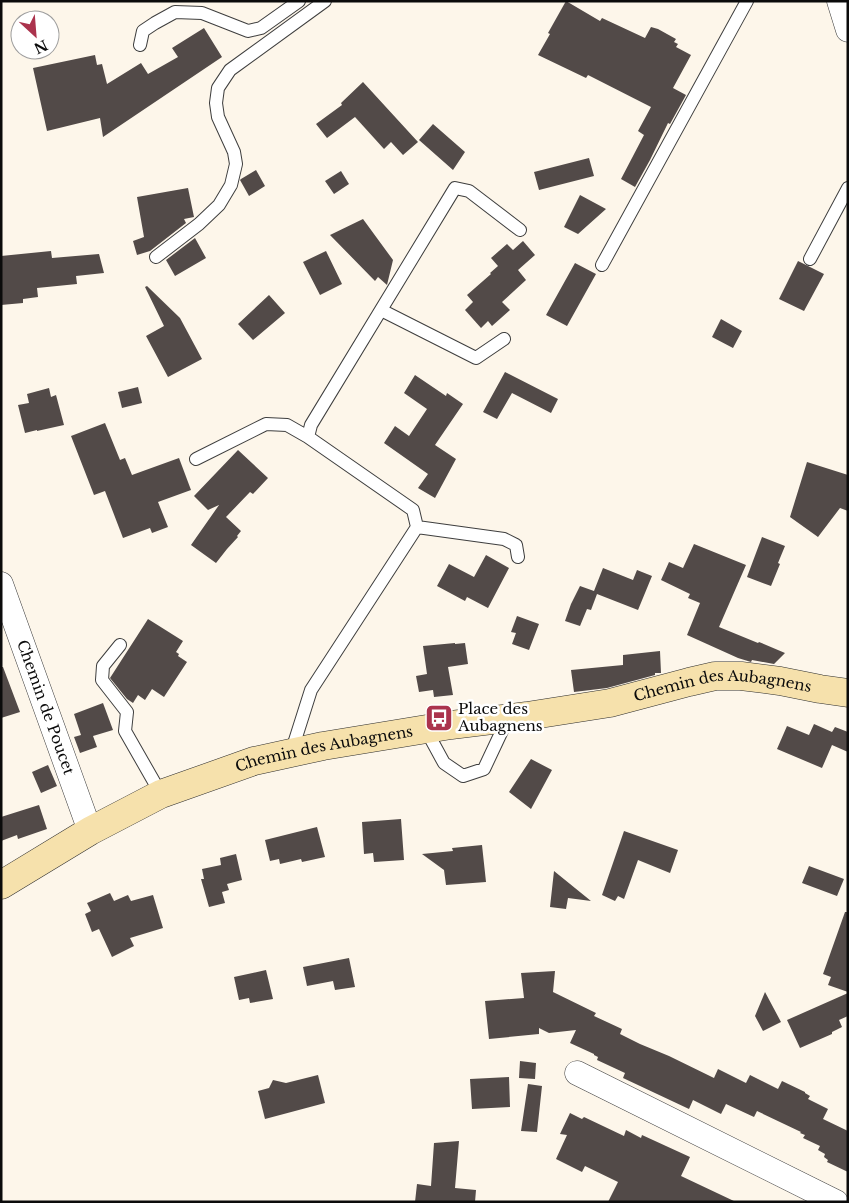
<svg xmlns="http://www.w3.org/2000/svg" width="849" height="1203" viewBox="0 0 849 1203" font-family="'Libre Baskerville',serif">
<rect width="100%" height="100%" fill="#fdf6ea"/>
<path fill="#524a48" d="M566,1L600,21L602,18L645,38L651,27L658,29L676,39L674,42L678,44L676,47L691,55L673,88L686,95L670,124L668,123L650,160L635,187L621,179L644,135L638,131L651,107L588,75L586,78L538,55L550,34L548,33Z
M204,28L222,57L103,137L100,118L47,131L33,68L95,55L97,65L102,64L107,84L141,63L148,74L178,57L172,48Z
M363,82L418,142L403,155L391,142L384,149L355,117L327,138L316,124L342,105L341,103Z
M433,124L465,152L453,170L419,140Z
M589,158L594,176L539,190L534,172Z
M256,170L265,186L249,196L240,180L241,179Z
M341,171L349,184L334,194L325,181Z
M188,188L194,217L184,219L186,223L150,251L137,255L133,241L144,237L137,197Z
M580,195L606,209L578,234L564,227Z
M363,219L393,260L387,285L378,277L375,281L330,235Z
M195,238L206,258L175,276L166,260Z
M523,241L535,255L518,270L526,280L502,302L510,310L492,326L488,321L481,328L465,310L473,302L467,295L491,274L490,273L498,266L491,258L507,244L513,250Z
M51,251L52,258L99,254L104,273L76,276L77,284L37,288L38,297L23,299V303L1,305V256Z
M326,251L342,284L320,295L303,262Z
M798,261L824,274L804,311L779,299Z
M575,263L596,274L567,326L546,315Z
M147,286L180,318L202,359L168,377L146,336L164,326L145,287Z
M269,295L285,313L253,340L238,324Z
M721,319L742,331L733,348L712,337Z
M505,372L558,399L551,413L512,393L497,419L483,412Z
M415,375L446,396L447,393L463,404L435,445L456,459L435,498L418,488L428,474L384,443L395,426L409,436L427,409L404,393Z
M138,387L142,403L122,408L118,392Z
M49,388L51,397L56,395L64,425L37,431V430L25,433L18,405L29,403L27,394Z
M105,423L120,460L125,458L132,475L179,458L191,490L158,502L168,527L152,533L150,528L123,538L105,491L94,495L71,436Z
M238,450L268,478L253,494L250,492L226,517L241,531L237,536L238,537L227,549L216,563L191,545L219,505L208,510L194,496Z
M807,462L848,475V511L840,508L818,537L790,517Z
M762,537L785,546L778,563L780,564L771,586L747,577Z
M694,544L746,565L719,627L758,643L759,642L785,653L774,664L752,660L751,662L738,658L687,635L700,603L688,598L690,594L661,580L669,562L683,568Z
M486,555L509,568L488,608L467,597L465,601L437,586L449,564L474,577Z
M603,568L633,580L637,570L652,576L638,610L597,594L591,610L587,609L580,626L565,621L571,604L580,586L594,591Z
M517,616L539,624L529,650L512,644L516,633L511,632Z
M148,619L183,641L176,652L179,654L178,656L187,662L164,697L152,689L145,700L138,695L133,703L127,699L110,678Z
M455,643V644L465,643L468,664L448,667L453,695L434,697L433,690L419,692L416,676L427,674L423,646Z
M660,651L661,673H655V675L607,688L574,692L571,670L623,665V655Z
M1,667H3L20,712L1,718Z
M103,703L113,730L93,736L97,747L80,753L74,737L81,735L74,714Z
M814,724L832,732L835,727L848,732V752L832,745L822,768L777,749L787,726L809,735Z
M531,759L552,770L531,809L509,792Z
M48,765L57,786L41,793L32,772Z
M39,805L47,829L18,839L17,835L1,841V817Z
M401,819L404,860L374,862L373,853L364,854L362,822Z
M317,827L325,857L302,862L301,859L280,864L279,859L270,861L265,840Z
M624,831L678,850L670,873L638,860L624,899L618,896L615,901L602,895Z
M482,845L486,882L446,885L444,870L422,854L453,851L452,848Z
M236,854L242,880L227,884L229,890L222,892L225,903L209,907L201,879H204L202,869L221,865L220,858Z
M809,866L844,879L837,896L802,883Z
M554,871L591,901L568,898L566,909L550,907Z
M110,893L114,901L128,895L131,901L153,895L163,928L130,938L134,946L112,957L99,929L92,932L85,914L91,911L87,903Z
M845,912H848V992L828,985L831,977L823,974Z
M349,958L355,987L335,990L333,981L307,986L303,967Z
M266,970L273,999L250,1003L249,998L239,1000L234,977Z
M555,971L553,992L596,1013L594,1016L622,1029L620,1034L640,1044L669,1056L714,1078L718,1069L746,1083L750,1075L778,1089L782,1081L805,1092V1093L810,1096L808,1099L828,1109L823,1119L848,1131V1172L827,1162L828,1160L824,1157L825,1154L818,1150L820,1146L803,1138L805,1135L800,1133L801,1132L757,1111L754,1117L726,1104L721,1114L693,1100L689,1109L623,1078L625,1073L597,1060L598,1057L594,1055V1054L570,1043L576,1030L549,1033L539,1028V1034L489,1039L485,1001L524,998L521,973Z
M765,992L781,1022L763,1031L755,1016Z
M848,993V1016L839,1020L842,1027L832,1032V1034L800,1048L787,1020Z
M520,1061L536,1063L535,1079L519,1078Z
M318,1075L325,1103L265,1119L258,1091L269,1088L273,1080L286,1083Z
M509,1077L510,1107L472,1109L470,1079Z
M528,1084L542,1086L537,1132L521,1131Z
M570,1113L582,1119L584,1117L624,1136L626,1130L641,1138L642,1135L690,1157L681,1176L736,1202H608L618,1182L585,1166L582,1172L556,1159L567,1135L560,1134Z
M459,1141L455,1188L476,1190L475,1202H415L417,1184L431,1186L434,1143Z"/>
<g fill="none" stroke-linecap="round" stroke-linejoin="round">
<g stroke="#3e3e3e" stroke-width="14">
<path id="lane" d="M140,45L143,31L155,23L175,12L202,13L248,31L261,28L299,1
M156,257L199,224L219,205L231,185L236,164L234,152L218,117L216,103L218,88L230,70L325,1
M810,259L848,188
M602,265L747,1
M381,310L476,358L504,339
M196,459L266,424L287,425L308,437
M417,527L504,539L516,545L518,557
M120,645L103,666L102,680L127,712L125,731L161,794
M426,730L444,763L463,776L484,769L508,718
M291,753L311,690L417,527L413,510L308,437L311,425L455,188L469,191L520,230"/>
</g>
<g stroke="#3e3e3e" stroke-width="25">
<g id="street">
<path d="M839,1L848,30"/>
<path id="s1" d="M1,584L90,831"/>
<path d="M577,1073L836,1202"/>
</g>
</g>
<g stroke="#2d2d2d" stroke-width="29">
<g id="secondary">
<path id="s2" d="M1,885L90,831L138,806L161,794L254,761L323,746L451,725L527,716L610,703L689,682L715,676H741L780,681L820,689L848,693"/>
</g>
</g>
<use href="#lane" stroke="#fff" stroke-width="12"/>
<use href="#street" stroke="#fff" stroke-width="24"/>
<use href="#secondary" stroke="#f6e1ac" stroke-width="28"/>
</g>
<defs>
<g id="bus-square" transform="scale(1.4375)"><rect x="-9" y="-9" width="18" height="18" rx="4" fill="#ab334d" stroke="#fff"/><path d="M-5-6H5V4H4V6H2V4H-2V6H-4V4H-5ZM-3.5-4V0h7V-4ZM-3.5 1.2v1.5H-2V1.2ZM2 1.2v1.5H3.5V1.2Z" fill="#fff"/></g>
</defs>
<g fill-rule="evenodd">
<use href="#bus-square" x="439" y="718"/>
</g>
<g text-anchor="middle" stroke-width="5" stroke-linejoin="round" paint-order="stroke">
<g font-size="15" fill="#0b0b0b" stroke="#fff">
<text dy="5" stroke="none"><textPath href="#s2" startOffset="759">Chemin des Aubagnens</textPath></text>
<text dy="5" stroke="none"><textPath href="#s1" startOffset="131">Chemin de Poucet</textPath></text>
<text dy="5" stroke="none"><textPath href="#s2" startOffset="354">Chemin des Aubagnens</textPath></text>
</g>
<g font-size="15" fill="#0b0b0b" stroke="#fff" text-anchor="start">
<text x="458" y="714">Place des<tspan x="458" dy="17">Aubagnens</tspan></text>
</g>
</g>
<rect width="849" height="1203" fill="none" stroke="#0b0b0b" stroke-width="5"/>
<g transform="translate(35 35) rotate(154)"><circle r="24" fill="#ffffff" stroke="#9d9d9d"/>
<path d="M0-4L9 19L0 12L-9 19Z" fill="#ab334d"/>
<text y="-8" font-size="14" font-weight="bold" text-anchor="middle" fill="#0b0b0b">N</text>
</g>
</svg>
